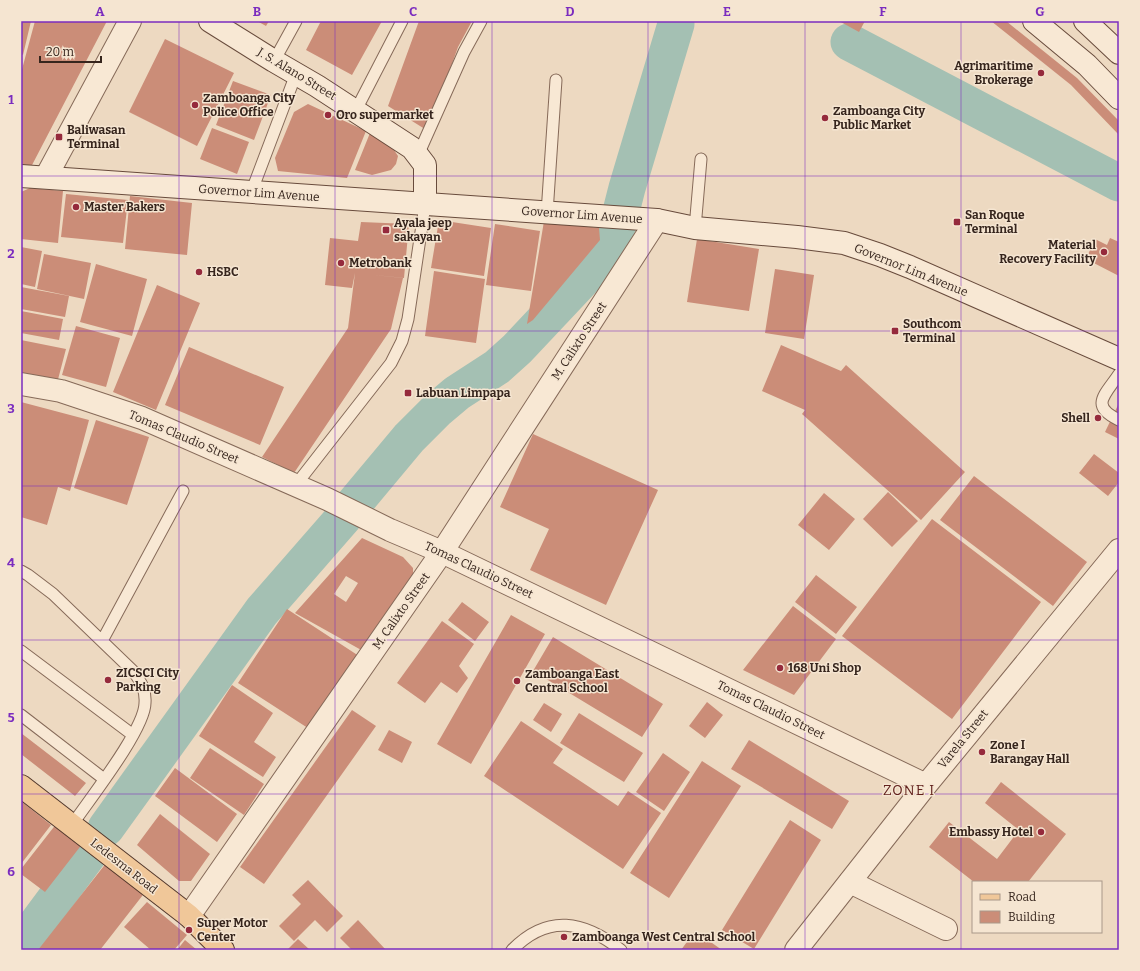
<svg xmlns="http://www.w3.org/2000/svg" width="1140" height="971" viewBox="0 0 1140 971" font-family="Bitter,serif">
<rect width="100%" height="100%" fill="#edd9c1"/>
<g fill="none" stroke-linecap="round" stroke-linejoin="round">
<path stroke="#a4c0b3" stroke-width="37" d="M849,42L1119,183
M353,505L409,438L438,409L457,393L497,367L517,349L597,264L614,239L627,188L676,24
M106,828L262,611L344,517
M21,945L88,855"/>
</g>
<path fill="#cb8d78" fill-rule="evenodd" d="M21,21H31L23,55L21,54Z
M35,21H107L31,167L21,166V73Z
M257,21H269L266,26Z
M321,21H382L352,75L306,50Z
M419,21H472L458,47L428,131L388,106Z
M839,21H865L859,32Z
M991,21H1006L1077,78L1119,121V135L1071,85Z
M165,39L234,73L197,146L129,112Z
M233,81L271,95L254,140L216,125Z
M308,104L366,131L347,178L278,171L275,158L294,112Z
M212,128L249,142L237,174L200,159Z
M370,133L388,141L398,156L396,164L391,170L372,175L355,170Z
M30,188L63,191L58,243L21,239V192Z
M66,194L128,200L123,243L61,237Z
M130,196L192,203L187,255L125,249Z
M439,220L491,228L484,276L431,268Z
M544,221L599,228L600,240L533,320L527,324Z
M361,222L409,224L404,278L365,274L403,278L391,329L294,473L262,457L348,328L355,273L352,288L325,285L330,238L358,241Z
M495,224L540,231L531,291L486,285Z
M1110,238L1119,242V276L1086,259L1095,239L1107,245Z
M697,239L759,249L749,311L687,302Z
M21,247L42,251L35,287L21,284Z
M44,254L91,263L84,299L37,289Z
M96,264L147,279L132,336L80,322Z
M775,269L814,275L804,339L765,333Z
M434,271L485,279L476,343L425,336Z
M157,285L200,303L156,410L113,392Z
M21,287L69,296L65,317L21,309Z
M21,311L63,319L59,340L21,333Z
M76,326L120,338L106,387L62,375Z
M21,340L66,349L56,387L21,382Z
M781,345L841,371L846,365L965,472L921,520L802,414L805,410L762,391Z
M189,347L284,387L260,445L165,405Z
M21,402L89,420L70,491L58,487L47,525L21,517Z
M1119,403V439L1105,432Z
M96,420L149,437L127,505L74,488Z
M533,434L658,490L606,605L530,570L549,529L500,507Z
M1094,454L1119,473V482L1108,496L1079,473Z
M974,476L1087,562L1053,606L940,520Z
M888,492L918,521L892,547L863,519Z
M824,493L855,519L829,550L798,525Z
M932,519L1041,602L952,719L842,636Z
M362,538L403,557L413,568V577L363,651L295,613ZM346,576L358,583L346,602L334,594Z
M816,575L857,607L836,634L795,602Z
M462,602L489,622L475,641L448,620Z
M793,606L836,639L794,695L743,670Z
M287,609L362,658L314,732L238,683Z
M511,615L545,634L471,764L437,744Z
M442,621L474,644L459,666L468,678L457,693L441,682L425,703L397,683Z
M553,637L663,704L642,737L533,671Z
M232,685L273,713L254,742L276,757L263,777L199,736Z
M707,702L723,715L705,738L689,726Z
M544,703L562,714L551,732L533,720Z
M352,710L376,726L264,884L240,867Z
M579,713L643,753L624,782L560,743Z
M521,721L563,749L553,763L618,806L628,791L661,813L623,869L484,776Z
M389,730L412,742L402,763L378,750Z
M21,733L86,783L75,796L21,754Z
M749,740L849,801L832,829L731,769Z
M210,748L264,784L244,815L190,778Z
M663,753L690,772L664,811L636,792Z
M702,761L741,786L669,898L630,873Z
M175,768L237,814L217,842L155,796Z
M1001,782L1066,834L1028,882H974L929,847L949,822L997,859L1019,830L985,803Z
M21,801L51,825L21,864Z
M160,814L210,854L191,881H179L137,845Z
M790,820L821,840L754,949L722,930Z
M57,823L83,843L45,892L21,874V869Z
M107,862L146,891L100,950H38Z
M308,880L343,916L327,932L315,920L294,941L279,926L301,904L292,895Z
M147,902L187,935L174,950H151L124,927Z
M358,920L386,950H352L340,938Z
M695,931L722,950H681Z
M298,939L310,950H287Z
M185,940L197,950H177Z"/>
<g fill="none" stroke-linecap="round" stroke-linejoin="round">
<g stroke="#866a59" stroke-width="13">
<path id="service" d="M274,61L296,21
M356,110L402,21
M418,155L464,52L481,21
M251,193L296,74
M547,213L556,80
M695,228L701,159
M1119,374C1105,395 1089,406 1119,420
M295,486L391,363L402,341L408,319L425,205
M21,571L28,575L53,594L134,672C141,682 146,690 145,703C145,729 89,800 72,825
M102,641L183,491
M21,651L133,735
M21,715L104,779
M512,950C548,913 584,921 621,950"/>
</g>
<g stroke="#866a59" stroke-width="24">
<path id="minor" d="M46,177L130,21
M850,882L946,929
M189,916L442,552L657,220"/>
</g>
<g stroke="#866a59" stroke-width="24">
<path id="tertiary" d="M21,384L61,391L142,418L327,499L390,530L442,552L926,785
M796,950L926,785L1119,550"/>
</g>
<g stroke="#684b3c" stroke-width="24">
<path id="secondary" d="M210,21L274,61L317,86L412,148L425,165V205
M1034,21L1087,65L1119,98
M1085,21L1119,53
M21,176L657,220L695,228L797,237L844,243L880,255L910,267L1119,359"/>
</g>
<g stroke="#54392d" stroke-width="24">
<path id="primary" d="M21,786L189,916L223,950"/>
</g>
<use href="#service" stroke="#f8e8d4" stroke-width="11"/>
<use href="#minor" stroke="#f8e8d4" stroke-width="22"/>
<use href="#tertiary" stroke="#f8e8d4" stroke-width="22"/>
<use href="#secondary" stroke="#f8e8d4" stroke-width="22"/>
<use href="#primary" stroke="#f0c799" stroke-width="22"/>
</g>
<path fill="none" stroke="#7b2cbf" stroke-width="1" stroke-opacity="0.55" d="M179,21V950M335,21V950M492,21V950M648,21V950M805,21V950M961,21V950M21,176H1119M21,331H1119M21,486H1119M21,640H1119M21,794H1119"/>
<g fill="#952a3c" stroke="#f5e5d1" stroke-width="1.5">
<circle cx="1041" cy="73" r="4"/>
<circle cx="195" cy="105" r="4"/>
<circle cx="328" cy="115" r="4"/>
<circle cx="825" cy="118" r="4"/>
<rect x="55" y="133" width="8" height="8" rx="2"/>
<circle cx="76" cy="207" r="4"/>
<rect x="953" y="218" width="8" height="8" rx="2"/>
<rect x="382" y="226" width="8" height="8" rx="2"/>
<circle cx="1104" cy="252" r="4"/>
<circle cx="341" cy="263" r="4"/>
<circle cx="199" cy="272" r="4"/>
<rect x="891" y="327" width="8" height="8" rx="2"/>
<rect x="404" y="389" width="8" height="8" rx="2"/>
<circle cx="1098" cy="418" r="4"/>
<circle cx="780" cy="668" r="4"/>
<circle cx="108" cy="680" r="4"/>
<circle cx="517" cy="681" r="4"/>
<circle cx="982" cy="752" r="4"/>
<circle cx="1041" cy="832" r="4"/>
<circle cx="189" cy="930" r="4"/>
<circle cx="564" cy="937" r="4"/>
</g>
<g text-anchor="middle" stroke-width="3" stroke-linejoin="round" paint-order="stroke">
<g font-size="12" font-weight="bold" fill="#36251d" stroke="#f5e5d1" text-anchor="start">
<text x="1033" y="70" text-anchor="end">Agrimaritime<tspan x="1033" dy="14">Brokerage</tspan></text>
<text x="203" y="102">Zamboanga City<tspan x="203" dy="14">Police Office</tspan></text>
<text x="833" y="115">Zamboanga City<tspan x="833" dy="14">Public Market</tspan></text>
<text x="336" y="119">Oro supermarket</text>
<text x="67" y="134">Baliwasan<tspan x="67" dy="14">Terminal</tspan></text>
<text x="84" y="211">Master Bakers</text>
<text x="965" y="219">San Roque<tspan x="965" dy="14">Terminal</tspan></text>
<text x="394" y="227">Ayala jeep<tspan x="394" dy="14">sakayan</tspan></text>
<text x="1096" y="249" text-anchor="end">Material<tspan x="1096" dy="14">Recovery Facility</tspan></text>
<text x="349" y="267">Metrobank</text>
<text x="207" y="276">HSBC</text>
<text x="903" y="328">Southcom<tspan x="903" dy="14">Terminal</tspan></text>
<text x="416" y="397">Labuan Limpapa</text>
<text x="1090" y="422" text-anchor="end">Shell</text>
<text x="788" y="672">168 Uni Shop</text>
<text x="116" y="677">ZICSCI City<tspan x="116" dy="14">Parking</tspan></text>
<text x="525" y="678">Zamboanga East<tspan x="525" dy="14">Central School</tspan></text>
<text x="990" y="749">Zone I<tspan x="990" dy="14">Barangay Hall</tspan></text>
<text x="1033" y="836" text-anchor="end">Embassy Hotel</text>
<text x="197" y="927">Super Motor<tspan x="197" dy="14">Center</tspan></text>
<text x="572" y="941">Zamboanga West Central School</text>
</g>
<g font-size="12" fill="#36251d" stroke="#f5e5d1">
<text transform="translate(297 74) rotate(31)" y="4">J. S. Alano Street</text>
<text transform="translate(259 193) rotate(4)" y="4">Governor Lim Avenue</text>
<text transform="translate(582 215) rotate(4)" y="4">Governor Lim Avenue</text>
<text transform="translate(911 270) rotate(22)" y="4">Governor Lim Avenue</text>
<text transform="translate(579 341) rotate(-57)" y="4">M. Calixto Street</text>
<text transform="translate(184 437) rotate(23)" y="4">Tomas Claudio Street</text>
<text transform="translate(479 570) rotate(25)" y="4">Tomas Claudio Street</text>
<text transform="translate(401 611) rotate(-55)" y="4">M. Calixto Street</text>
<text transform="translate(771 710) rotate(26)" y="4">Tomas Claudio Street</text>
<text transform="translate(963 739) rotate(-51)" y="4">Varela Street</text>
<text transform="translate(124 866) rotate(38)" y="4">Ledesma Road</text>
</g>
<g font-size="14" letter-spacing="1" fill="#62211d" stroke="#f5e5d1">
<text x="909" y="795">ZONE I</text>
</g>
</g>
<rect width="1140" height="971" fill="none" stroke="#f5e5d1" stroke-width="44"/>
<rect x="972" y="881" width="130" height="52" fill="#f5e5d1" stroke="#a99889"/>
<rect x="980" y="894" width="20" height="6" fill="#f0c799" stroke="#a99889"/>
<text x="1008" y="901" font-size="12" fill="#36251d">Road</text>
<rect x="980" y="911" width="20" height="12" fill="#cb8d78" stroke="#a99889"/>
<text x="1008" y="921" font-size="12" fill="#36251d">Building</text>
<path d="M40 56v6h61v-6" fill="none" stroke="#36251d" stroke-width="2"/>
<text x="46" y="56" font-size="12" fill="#36251d" stroke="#f5e5d1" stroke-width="3" paint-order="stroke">20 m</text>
<rect x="22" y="22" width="1096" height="927" fill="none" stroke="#7b2cbf" stroke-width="1.5"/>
<g font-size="13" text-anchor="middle" font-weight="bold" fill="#7b2cbf">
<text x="100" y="16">A</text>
<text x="257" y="16">B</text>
<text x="413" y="16">C</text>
<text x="570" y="16">D</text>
<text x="727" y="16">E</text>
<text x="883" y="16">F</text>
<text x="1040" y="16">G</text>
<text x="11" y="104">1</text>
<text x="11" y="258">2</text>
<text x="11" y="413">3</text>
<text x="11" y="567">4</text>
<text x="11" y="722">5</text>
<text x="11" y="876">6</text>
</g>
</svg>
